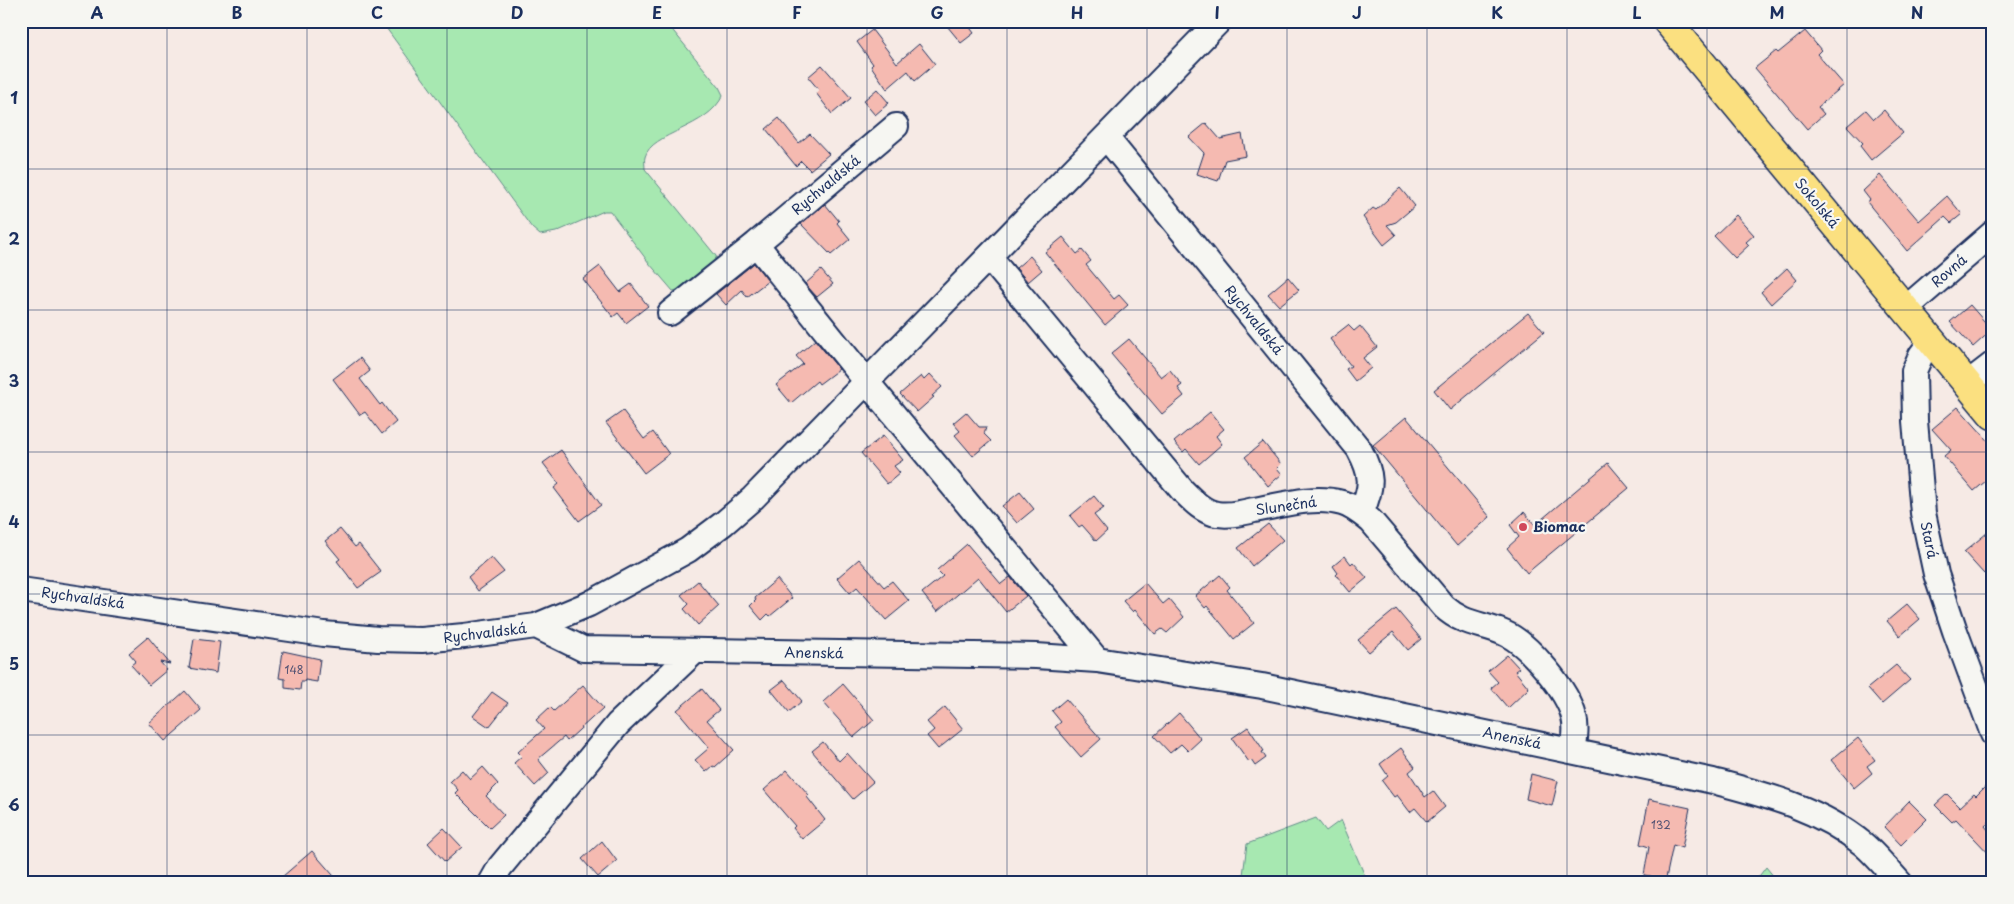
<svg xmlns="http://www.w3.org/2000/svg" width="2014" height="904" viewBox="0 0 2014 904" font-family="'Playpen Sans',sans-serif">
<rect width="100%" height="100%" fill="#f6eae5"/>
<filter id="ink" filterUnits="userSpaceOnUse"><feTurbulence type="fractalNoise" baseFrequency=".02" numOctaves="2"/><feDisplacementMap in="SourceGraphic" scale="10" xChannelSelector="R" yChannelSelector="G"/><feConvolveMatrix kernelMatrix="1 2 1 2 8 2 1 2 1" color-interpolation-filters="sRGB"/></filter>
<g filter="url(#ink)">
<path fill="#a7e8b1" stroke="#618c88" d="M381,21H665L719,87L723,95C708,129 651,132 645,157C644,160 645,165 645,169L716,256L717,263L686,288L673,291L649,263L610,211H604L556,232L540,235L532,228Z
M1316,818L1326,831L1341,820L1368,883H1242L1247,844Z
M1766,867L1779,883H1754Z"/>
<path fill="#f5bab1" stroke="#1b2f5e" d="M943,21H965L974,33L961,43Z
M872,30L897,63L919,44L935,64L915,81L908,71L887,89L871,66L873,64L857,42Z
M1805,31L1821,50L1817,54L1844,85L1818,107L1824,114L1807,129L1755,68L1776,51L1778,53Z
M822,65L851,98L832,114L816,93L819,90L808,77Z
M877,89L889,103L875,115L863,101Z
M1866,110L1874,119L1884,110L1903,133L1871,160L1860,146L1863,143L1847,126Z
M779,118L799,143L810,134L829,154L810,170L801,161L796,166L766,129Z
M1206,123L1220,139L1242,134L1246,156L1225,160L1218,181L1197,174L1204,153L1189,137Z
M1880,175L1919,221L1947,196L1962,214L1951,223L1945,217L1907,251L1867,202L1870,200L1863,191Z
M1400,188L1415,206L1396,222L1387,225L1396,235L1384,245L1363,217L1373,208L1376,210Z
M825,204L839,221L837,223L850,239L831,255L801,224Z
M1736,215L1754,235L1746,242L1749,245L1735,258L1714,236Z
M1063,237L1077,254L1082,250L1091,261L1086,265L1114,299L1119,295L1128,305L1105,325L1045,252Z
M1030,256L1042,270L1028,282L1016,268Z
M754,263L768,281L747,297L742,290L726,305L716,294Z
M600,266L620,292L631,284L648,306L626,323L618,313L613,317L583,279Z
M1787,268L1797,280L1771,304L1761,292Z
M821,270L833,284L817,297L805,284Z
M1288,277L1299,290L1279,306L1268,294Z
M1970,305L1992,330L1973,347L1950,322Z
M1528,313L1544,332L1450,410L1434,390Z
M1348,325L1354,331L1360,326L1377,347L1363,358L1371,368L1355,381L1346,369L1351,366L1330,339Z
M1129,339L1161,377L1170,370L1182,385L1178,388L1184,396L1162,414L1111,354Z
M815,340L839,369L819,384L817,381L791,403L776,385L803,364L796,356Z
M360,358L370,371L360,379L380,405L382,403L396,422L382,434L365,412L360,415L333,379Z
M930,374L942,387L932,396L934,397L917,412L900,394L921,376L924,380Z
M1958,407L1993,446V475L1974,491L1944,456L1951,450L1932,429Z
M623,411L644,439L653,432L669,454L644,473L606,423Z
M966,412L979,427H986L984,434L991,441L973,456L955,435L960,431L953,423Z
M1210,412L1224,429L1216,436L1222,444L1199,464L1186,449L1183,452L1174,442Z
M1406,417L1490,517L1457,546L1373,445Z
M883,436L903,460L894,466L900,473L887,484L861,453Z
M1263,442L1281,464L1277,468L1282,474L1268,486L1245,457Z
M561,450L601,505L579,521L554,488L559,484L543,463Z
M1608,463L1629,488L1527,573L1507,548L1519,537L1510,525L1524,512L1535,525Z
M1020,492L1034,509L1017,523L1002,506Z
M1094,496L1104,508L1094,515L1107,531L1096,541L1082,525L1079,527L1070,516Z
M1268,524L1283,540L1252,566L1238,548Z
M1993,528V567L1984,574L1964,552Z
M340,529L355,547L359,544L381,572L358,588L337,561L340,559L325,541Z
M967,544L1001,584L1010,577L1026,596L1006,612L978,577L937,612L922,593L943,576L937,570Z
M1345,556L1351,564L1353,562L1367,578L1350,592L1336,575L1338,573L1333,566Z
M491,557L504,572L478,591L468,577Z
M859,559L884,587L892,581L909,601L886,620L857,587L850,593L837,578Z
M1220,575L1230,587L1227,590L1254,623L1234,639L1207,606L1205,608L1195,596Z
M777,579L792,598L770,616L768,614L762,620L750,606L756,600L755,598Z
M698,581L719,606L698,625L684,609L689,604L681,595Z
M1145,583L1163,604L1169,599L1184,617L1167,633L1162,629L1155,634L1135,610L1133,612L1123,601Z
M1907,604L1920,619L1900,636L1887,621Z
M1396,609L1421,639L1408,650L1393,632L1369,652L1358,640Z
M148,637L170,664L160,662L167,670L149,685L131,665L136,661L129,653Z
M194,639L220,642L216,673L189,668Z
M283,651L320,659L317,682L305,680L304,682H301L300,690L285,688V679L279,678Z
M1507,655L1519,668L1515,671L1529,688L1508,708L1491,688L1498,682L1488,671Z
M1896,665L1910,680L1882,704L1868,688Z
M784,680L802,701L789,712L771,690Z
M843,684L874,720L854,737L823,702Z
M583,685L603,708L567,741L564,737L538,759L549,773L535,786L514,763L522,756L518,752L544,729L536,720L550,707L554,711Z
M702,689L719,710L707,720L734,750L715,767L713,766L706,772L695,760L709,748L677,710Z
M185,691L201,710L165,741L149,723Z
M492,692L508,703L489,727L473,716Z
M1066,699L1101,739L1081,757L1055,727L1061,722L1052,711Z
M945,707L963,729L938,749L927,736L934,730L927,722Z
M1179,713L1201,739L1188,751L1181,744L1170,753L1154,736Z
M1248,727L1264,751L1262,752L1266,758L1255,766L1251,760L1249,762L1232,738Z
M1858,738L1875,760L1867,766L1872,773L1854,788L1831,760Z
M823,742L839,761L847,753L873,782L853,799L812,751Z
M1401,748L1415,767L1409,772L1425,797L1433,791L1445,807L1427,822L1415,808L1410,812L1397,795L1394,797L1382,781L1388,776L1380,764Z
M483,767L498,784L486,796L504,815L490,828L455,793L458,790L450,781L462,770L470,779Z
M787,770L809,795L807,797L825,820L802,839L793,828L795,826L764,790Z
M1531,774L1558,781L1552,806L1526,799Z
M1985,787L1993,795V818L1985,826L1993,836V858L1956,819L1952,822L1935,805L1947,794L1960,807L1974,794L1976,796Z
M1649,799L1690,808L1682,848L1673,845L1665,883H1649L1651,876L1644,875L1649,847L1640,844Z
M1909,801L1927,819L1901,845L1884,827Z
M444,828L462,847L445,862L428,843Z
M602,841L617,861L598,877L582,859Z
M312,851L340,883H275Z"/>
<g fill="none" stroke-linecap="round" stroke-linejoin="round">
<g stroke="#1b2f5e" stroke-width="28">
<path id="minor" d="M1106,137L1359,449C1373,475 1373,486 1361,513
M756,244L866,381L1097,660
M989,257L1182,490C1192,500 1203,512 1217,514C1229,516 1242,513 1254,510C1282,505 1314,495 1342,503C1353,506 1362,514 1371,521L1444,607C1464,625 1481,623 1504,633C1528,643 1568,691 1574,717C1577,728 1575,740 1573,751
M1905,309L1993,233
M670,313L756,244L896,126
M1931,342L1921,355L1914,371L1915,421L1923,513L1936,574L1955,631L1993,734
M1967,384L1993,364
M21,590L324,634L378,639L422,640L464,636L536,626L589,604L688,550L724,523L753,498L1219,21
M536,626L583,649L1036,656L1097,660L1262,686L1713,781C1766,795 1819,808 1863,844C1876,855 1888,870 1900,883
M491,883L500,867L618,724L694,652"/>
</g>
<g stroke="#1b2f5e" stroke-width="31">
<path id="major" d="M1667,21L1993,415"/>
</g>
<use href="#minor" stroke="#f6f6f2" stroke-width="24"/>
<use href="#major" stroke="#fbe080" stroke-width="28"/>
</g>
</g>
<path fill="none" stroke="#1b2f5e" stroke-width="1" stroke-opacity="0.55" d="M167,21V883M307,21V883M447,21V883M587,21V883M727,21V883M867,21V883M1007,21V883M1147,21V883M1287,21V883M1427,21V883M1567,21V883M1707,21V883M1847,21V883M21,169H1993M21,310H1993M21,452H1993M21,594H1993M21,735H1993"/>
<circle fill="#d1495b" stroke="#f6f6f2" stroke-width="2" cx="1523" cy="527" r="5"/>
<g text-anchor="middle" stroke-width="4.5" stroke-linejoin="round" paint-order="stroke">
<g font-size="11" fill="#525273">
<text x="294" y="674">148</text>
<text x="1661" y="829">132</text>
</g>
<g font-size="14" fill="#1b2f5e" stroke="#f6f6f2">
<text transform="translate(826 185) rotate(-40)" y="5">Rychvaldská</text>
<text transform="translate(1817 203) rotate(50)" y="5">Sokolská</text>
<text transform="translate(1949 271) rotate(-41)" y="5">Rovná</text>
<text transform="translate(1254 320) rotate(51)" y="5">Rychvaldská</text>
<text transform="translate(1286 506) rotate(-8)" y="5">Slunečná</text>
<text transform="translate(1929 540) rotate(78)" y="5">Stará</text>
<text transform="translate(83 598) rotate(8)" y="5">Rychvaldská</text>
<text transform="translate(485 633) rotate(-7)" y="5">Rychvaldská</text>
<text transform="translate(814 653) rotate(1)" y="5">Anenská</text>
<text transform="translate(1512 738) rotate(12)" y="5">Anenská</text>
</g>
<g font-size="14" font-weight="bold" fill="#1b2f5e" stroke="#f6f6f2" text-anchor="start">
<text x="1533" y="532">Biomac</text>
</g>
</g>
<rect width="2014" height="904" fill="none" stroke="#f6f6f2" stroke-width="55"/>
<rect x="28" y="28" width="1958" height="848" fill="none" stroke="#1b2f5e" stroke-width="2"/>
<g font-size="16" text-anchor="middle" font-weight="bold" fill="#1b2f5e">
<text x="97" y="19">A</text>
<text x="237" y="19">B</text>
<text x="377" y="19">C</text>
<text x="517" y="19">D</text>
<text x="657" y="19">E</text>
<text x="797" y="19">F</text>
<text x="937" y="19">G</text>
<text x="1077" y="19">H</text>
<text x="1217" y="19">I</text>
<text x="1357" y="19">J</text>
<text x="1497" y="19">K</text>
<text x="1637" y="19">L</text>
<text x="1777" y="19">M</text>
<text x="1917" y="19">N</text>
<text x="14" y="104">1</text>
<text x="14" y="245">2</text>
<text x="14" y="387">3</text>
<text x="14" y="528">4</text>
<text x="14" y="670">5</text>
<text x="14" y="811">6</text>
</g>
</svg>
